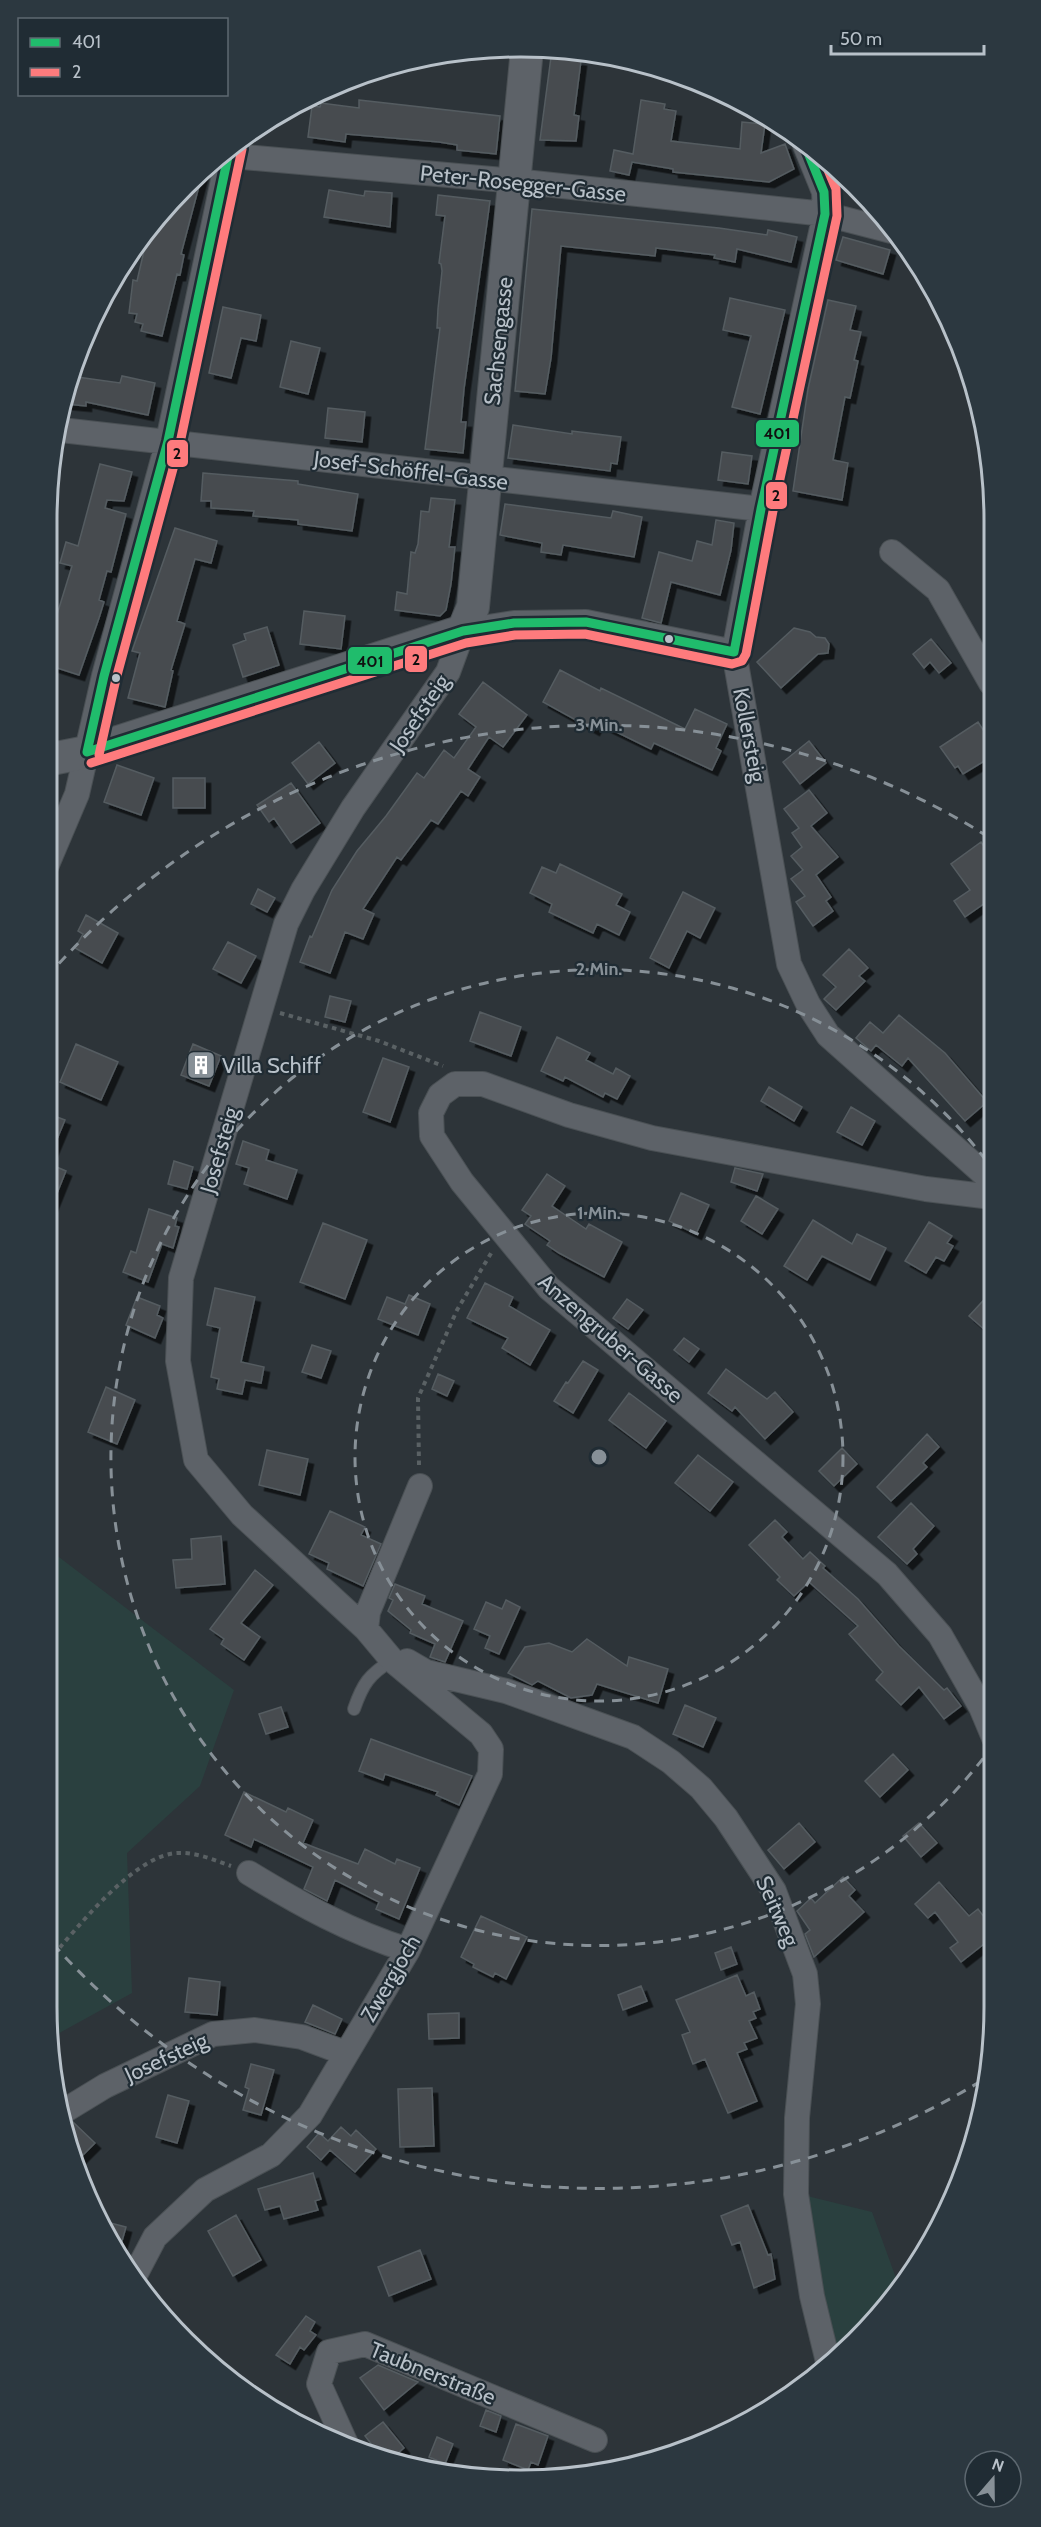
<svg xmlns="http://www.w3.org/2000/svg" width="1041" height="2527" viewBox="0 0 1041 2527" font-family="Cabin,sans-serif">
<defs>
<filter id="shadow"><feDropShadow dx="5.5" dy="5.5" stdDeviation="0" flood-color="#0009"/></filter>
</defs>
<rect width="100%" height="100%" fill="#2d3439"/>
<path fill="#2a403f" d="M47,1548L234,1690L200,1786L127,1853L132,1993L52,2037L46,2006Z
M795,2193L872,2212L900,2289L833,2363Z"/>
<path fill="#464c50" stroke="#555c61" stroke-width="1.5" filter="url(#shadow)" d="M551,57L581,61L574,115L579,116L576,141L540,140Z
M359,100L500,116L496,154L457,150V145L439,142L346,134L345,142L308,137L312,106L320,107L321,103L359,108Z
M641,100L665,104L664,109L676,111L671,141L740,149L742,122L765,124L761,153L785,144L794,169L769,182L673,172V169L632,162L629,175L610,171L614,150L633,154Z
M203,171L181,254L184,255L180,275L177,274L162,336L141,331L143,324L135,322L137,314L129,313L133,280L137,281L147,238L143,237L164,208Z
M329,190L364,196L365,191L392,193L390,227L324,217Z
M438,195L490,201L464,389L461,422H466L463,453L425,449L440,328H437L438,309L442,271L441,264L439,263L445,216L436,215Z
M532,209L719,228L767,235L768,230L797,237L791,262L737,249L735,262L714,258L715,255L656,248L655,256L561,246L551,358L545,394L515,391Z
M843,237L890,250L883,274L836,260Z
M730,298L785,310L760,414L732,407L751,336L723,330Z
M828,300L856,306L850,330L861,332L854,360L858,361L850,398L845,397L833,460L848,463L842,500L793,491L808,389Z
M223,307L261,315L256,341L241,338L231,378L209,373Z
M291,341L320,348L308,394L280,387Z
M70,376L120,383L122,376L155,383L148,415L86,402V406L66,404Z
M328,408L365,412L362,442L325,438Z
M513,425L572,434V431L621,437L617,464L611,463L610,471L508,458Z
M722,452L752,456L748,484L718,480Z
M100,464L132,472L124,501L107,500L105,508L126,514L111,572L107,571L99,600L104,602L99,618L79,675L51,666L55,653L46,650L72,566L60,563L66,542L78,546Z
M203,473L298,481V484L358,494L352,531L298,524V520L253,516L254,511L211,508V501H201Z
M431,498L455,500L449,547H455L451,584L446,610L440,616L395,610L397,592L407,594L411,552L415,553L418,544L421,511L429,512Z
M505,504L611,518L613,511L642,517L634,557L563,545L561,555L541,552L542,543L500,535Z
M716,520L734,523L731,550L720,595L671,582L661,623L642,618L659,552L692,561L697,541L712,545Z
M175,528L217,541L211,563L195,559L177,621L185,624L171,670L173,671L165,707L128,698L140,653L132,651Z
M304,611L345,616L341,649L300,644Z
M267,627L279,665L243,677L233,645L246,640L244,634Z
M794,628L810,632L816,637L825,638L829,644L828,653L818,654L781,688L757,662Z
M931,639L951,663L939,673L930,662L924,668L913,654Z
M560,670L600,691L601,688L685,729L695,709L727,724L716,748L721,751L712,770L654,743L651,749L598,723L594,730L543,702Z
M483,682L527,715L503,747L489,737L468,769L480,777L468,796L461,791L438,824L431,820L401,860L397,857L363,909L374,914L363,939L345,932L330,973L300,962L310,936L312,937L332,890L357,851L386,816L417,773L424,778L444,750L454,758L476,727L459,714Z
M978,722L991,742V757L963,774L958,766L955,768L940,747Z
M809,741L826,763L800,784L783,762Z
M319,742L335,763L308,784L292,763Z
M117,765L154,778L141,815L104,802Z
M173,778H205V808H173Z
M291,783L320,823L291,843L274,818L269,822L257,805Z
M809,790L827,813L811,826L838,857L816,875L831,897L826,901L833,911L813,926L796,902L805,896L791,879L803,870L791,856L802,847L792,833L799,828L784,809Z
M981,842L991,857L992,898L965,917L954,901L970,890L951,864Z
M560,864L622,894L616,905L630,912L619,935L597,924L593,933L549,912L552,904L530,893L542,867L556,873Z
M258,889L275,898L267,912L251,904Z
M683,892L715,908L700,938L687,931L669,968L650,958Z
M86,915L118,933L102,963L75,948L83,934L78,931Z
M228,942L256,956L241,983L213,969Z
M849,949L868,968L859,976L865,981L836,1010L824,999L836,987L823,975Z
M330,996L351,1001L345,1022L325,1017Z
M480,1012L521,1027L511,1056L470,1041Z
M899,1015L945,1053L987,1102L965,1121L908,1058L902,1066L876,1045L871,1051L856,1038L870,1022L883,1033Z
M557,1037L590,1053L586,1060L613,1074L616,1068L630,1076L617,1099L605,1093L603,1097L565,1077L563,1081L541,1071Z
M76,1044L118,1062L101,1100L60,1082Z
M193,1044L221,1056L209,1086L181,1075Z
M383,1058L409,1067L390,1122L363,1112Z
M769,1087L802,1107L794,1121L761,1101Z
M851,1107L875,1121L862,1145L837,1132Z
M46,1113L65,1120L47,1163L66,1171L47,1218Z
M243,1141L269,1150L266,1160L297,1170L287,1199L244,1184L249,1168L236,1164Z
M174,1161L193,1167L187,1189L168,1184Z
M735,1168L763,1174L757,1191L731,1182Z
M547,1174L565,1186L552,1206L586,1229L589,1224L622,1242L604,1277L559,1253L547,1245L550,1241L525,1224L531,1216L522,1210Z
M681,1193L709,1205L696,1234L669,1221Z
M756,1196L778,1209L762,1234L741,1221Z
M149,1209L177,1218L175,1226L179,1227L173,1248L162,1244L148,1282L123,1272L131,1251L136,1253Z
M813,1220L852,1244L857,1234L886,1248L870,1280L822,1256L807,1280L784,1266Z
M929,1222L952,1236L947,1243L953,1246L944,1261L936,1257L926,1273L905,1261Z
M323,1223L367,1240L345,1299L300,1282Z
M485,1283L513,1297L509,1306L550,1330L530,1365L502,1348L508,1338L467,1318Z
M215,1288L255,1297L241,1362L264,1367L261,1383L245,1380L242,1394L217,1389L219,1379L211,1377L220,1328L207,1325Z
M993,1290V1337L969,1316Z
M409,1295L430,1304L418,1335L378,1319L387,1297L405,1304Z
M137,1297L160,1306L157,1315L163,1318L155,1338L126,1325Z
M627,1299L643,1310L628,1329L613,1318Z
M684,1338L699,1349L689,1362L674,1350Z
M312,1345L331,1351L321,1378L302,1372Z
M583,1361L598,1370L573,1413L554,1401L566,1382L568,1383Z
M726,1369L767,1399L775,1392L793,1412L765,1439L735,1407L732,1411L708,1393Z
M438,1374L454,1381L447,1396L432,1389Z
M106,1387L135,1400L117,1444L88,1432Z
M629,1393L666,1421L646,1448L609,1420Z
M927,1434L939,1447L923,1463L927,1467L891,1501L877,1487Z
M842,1448L857,1464L834,1486L819,1471Z
M267,1450L308,1459L300,1495L259,1485Z
M698,1455L733,1482L710,1511L675,1483Z
M911,1503L934,1526L913,1549L917,1554L907,1564L878,1537Z
M330,1511L365,1527L361,1535L381,1544L363,1586L327,1569L329,1563L309,1554Z
M775,1520L787,1532L782,1537L803,1559L810,1552L825,1566L823,1568L858,1599L899,1646L944,1690L947,1688L961,1706L944,1719L919,1687L901,1705L876,1680L883,1672L849,1634L858,1626L809,1582L794,1596L777,1580L780,1577L749,1545Z
M221,1536L225,1584L176,1588L173,1560L192,1559L191,1539Z
M255,1570L273,1585L241,1623L260,1637L244,1660L221,1644L224,1639L210,1629Z
M395,1584L425,1596L422,1604L463,1621L445,1662L430,1657L435,1644L410,1633L411,1630L388,1611L393,1600L389,1598Z
M506,1600L520,1607L499,1654L485,1648L490,1636L474,1629L486,1602L502,1609Z
M587,1639L627,1666L629,1657L668,1669L658,1703L597,1684L592,1695L571,1698L538,1681L532,1685L508,1673L525,1647L549,1643L572,1652Z
M685,1705L716,1718L703,1747L673,1734Z
M281,1707L288,1727L266,1734L259,1714Z
M371,1739L472,1776L459,1805L436,1795L438,1792L385,1774L383,1780L359,1771Z
M893,1754L908,1770L880,1797L865,1781Z
M244,1792L286,1812L288,1808L313,1820L303,1843L358,1864L365,1849L395,1864L397,1859L420,1868L399,1919L376,1909L379,1902L335,1880L327,1901L304,1889L313,1867L254,1839L251,1847L225,1835Z
M799,1823L815,1842L784,1869L768,1850Z
M919,1823L937,1843L921,1857L903,1836Z
M843,1877L855,1890L849,1896L864,1912L814,1957L805,1934L810,1930L797,1911L811,1898L815,1903Z
M939,1882L969,1916L978,1909L994,1930V1957L984,1944L961,1962L950,1948L958,1942L935,1912L928,1918L915,1904Z
M481,1916L527,1937L506,1979L495,1973L493,1977L473,1967L474,1964L461,1957Z
M731,1947L737,1964L721,1970L715,1953Z
M737,1975L746,1996L754,1992L760,2009L753,2012L756,2018L749,2021L757,2038L744,2043L747,2049L737,2053L757,2101L728,2113L705,2059L693,2064L682,2035L690,2032L676,2000Z
M189,1978L220,1982L217,2015L185,2012Z
M641,1986L647,2001L623,2010L618,1995Z
M313,2005L342,2019L335,2034L305,2022Z
M459,2013V2038L429,2039L428,2014Z
M251,2064L274,2070L261,2115L243,2110L249,2089L245,2087Z
M432,2088L434,2146L400,2147L398,2089Z
M168,2095L189,2101L177,2143L156,2137Z
M73,2122L95,2143L74,2164L66,2125Z
M341,2127L351,2136L356,2130L376,2149L355,2172L330,2150L321,2160L307,2147L319,2133L328,2141Z
M313,2173L321,2199L315,2201L318,2210L284,2219L280,2206L265,2210L258,2189Z
M748,2205L768,2255L771,2254L775,2279L754,2288L740,2242L732,2245L721,2216Z
M236,2215L261,2260L233,2276L208,2231Z
M99,2220L126,2227L118,2255L110,2243Z
M420,2250L431,2279L389,2296L378,2267Z
M306,2316L315,2322L310,2331L316,2335L304,2350L300,2347L290,2364L276,2355Z
M378,2365L418,2382L384,2410L360,2378Z
M486,2410L501,2416L496,2432L480,2426Z
M383,2422L404,2448L390,2460L383,2459L365,2436Z
M516,2424L548,2436L538,2465L531,2462L528,2470L503,2460Z
M437,2437L453,2444L445,2464L429,2457Z"/>
<g fill="none" stroke-linecap="round" stroke-linejoin="round">
<g stroke="#4a5054" stroke-width="14">
<path id="service" d="M354,1709C363,1683 369,1675 392,1660"/>
</g>
<g stroke="#4a5054" stroke-width="26">
<path id="minor" d="M805,145L824,192L825,214L761,509L734,652L789,964L808,1004L828,1035L992,1181
M221,155L515,181L825,214L891,231
M61,430L761,509
M892,552L938,590L991,683
M46,867L77,794L104,676L168,441L230,147
M992,1197L926,1189L652,1138L569,1115L483,1084H455L440,1095L431,1113L432,1136L462,1182L549,1288L887,1574L940,1635L981,1707L994,1738
M366,1629L368,1612L420,1486
M407,1661L426,1672L506,1691L633,1737L671,1762L701,1788L726,1818L774,1891L805,1974L808,2004L797,2118L796,2194L812,2296L829,2366
M249,1873C300,1904 350,1932 408,1950
M64,2111L105,2086L213,2034L255,2030L302,2037L345,2053
M134,2277L155,2237L205,2190L271,2155L310,2115L408,1950L490,1774L491,1749L481,1734L392,1660L366,1629L242,1515L196,1460L178,1361L181,1278L286,924L303,890L353,808L448,672L463,631L514,623L586,622L734,652
M347,2446L319,2384L329,2352L365,2344L595,2440"/>
</g>
<g stroke="#4a5054" stroke-width="34">
<path id="tertiary" d="M46,760L87,752L463,631L473,607L527,49"/>
</g>
<path stroke="#5a6164" stroke-width="4" stroke-dasharray="4.5 4.5" stroke-linecap="butt" d="M280,1013L379,1041L443,1066
M419,1465L418,1398L457,1310L493,1250
M48,1961C76,1930 134,1854 178,1853C196,1852 214,1860 231,1866"/>
<use href="#service" stroke="#5d6268" stroke-width="12"/>
<use href="#minor" stroke="#5d6268" stroke-width="24"/>
<use href="#tertiary" stroke="#5d6268" stroke-width="32"/>
<g stroke="#202c34" stroke-width="14">
<path id="bus-1" d="M87,752L463,631L514,623L586,622L734,652L761,509L825,214L824,192L805,145
M87,752L104,676L168,441L230,147"/>
</g>
<g stroke="#202c34" stroke-width="14">
<path id="bus-2" d="M99,755L116,679L180,443L242,149
M91,763L466,643L515,635L585,634L732,664L742,661L746,654L773,511L837,216L836,189L825,163"/>
</g>
<use href="#bus-1" stroke="#20bc6c" stroke-width="9"/>
<use href="#bus-2" stroke="#fe7b7d" stroke-width="9"/>
</g>
<g fill="none" stroke="#879097" stroke-width="3" stroke-dasharray="10 8">
<circle cx="599" cy="1457" r="244"/>
<path d="M994 1744A488 488 0 1 1 991 1167"/>
<path d="M981 2081A732 732 0 0 1 47 1937M47 977A732 732 0 0 1 987 836"/>
</g>
<defs>
<g id="building-square" transform="scale(1.5)"><rect x="-9" y="-9" width="18" height="18" rx="4" fill="#879097" stroke="#202c34"/><path d="M-4-6H4V6H1V3H-1V6H-4ZM-2.5-4.3h1.7v1.8h-1.7ZM.8-4.3h1.7v1.8H.8ZM-2.5-1h1.7V.8h-1.7ZM.8-1h1.7V.8H.8Z" fill="#fff"/></g>
</defs>
<g fill-rule="evenodd">
<use href="#building-square" x="201" y="1065"/>
</g>
<g fill="#b8c1c9" stroke="#202c34" stroke-width="2">
<circle cx="669" cy="639" r="5"/>
<circle cx="116" cy="678" r="5"/>
</g>
<g text-anchor="middle" stroke-width="4.5" stroke-linejoin="round" paint-order="stroke">
<g font-size="22" fill="#b8c1c9" stroke="#202c34">
<text transform="translate(523 183) rotate(6)" y="8">Peter-Rosegger-Gasse</text>
<text transform="translate(498 341) rotate(-84)" y="8">Sachsengasse</text>
<text transform="translate(411 470) rotate(7)" y="8">Josef-Schöffel-Gasse</text>
<text transform="translate(419 713) rotate(-56)" y="8">Josefsteig</text>
<text transform="translate(750 735) rotate(79)" y="8">Kollersteig</text>
<text transform="translate(219 1150) rotate(-74)" y="8">Josefsteig</text>
<text transform="translate(611 1338) rotate(41)" y="8">Anzengruber-Gasse</text>
<text transform="translate(778 1911) rotate(66)" y="8">Seitweg</text>
<text transform="translate(390 1978) rotate(-60)" y="8">Zwergjoch</text>
<text transform="translate(166 2057) rotate(-25)" y="8">Josefsteig</text>
<text transform="translate(433 2373) rotate(22)" y="8">Taubnerstraße</text>
</g>
<g font-size="22" fill="#b8c1c9" stroke="#202c34" text-anchor="start">
<text x="222" y="1073">Villa Schiff</text>
</g>
</g>
<path d="M0 0H1041V2527H0ZM520 57H521A463 463 0 0 1 984 520V2007A463 463 0 0 1 521 2470H520A463 463 0 0 1 57 2007V520A463 463 0 0 1 520 57Z" fill="#2c3840" fill-rule="evenodd"/>
<path fill="none" stroke="#b8c1c9" stroke-width="3" d="M520 57H521A463 463 0 0 1 984 520V2007A463 463 0 0 1 521 2470H520A463 463 0 0 1 57 2007V520A463 463 0 0 1 520 57Z"/>
<circle cx="599" cy="1457" r="9" fill="#879097" stroke="#202c34" stroke-width="3"/>
<g font-size="18" text-anchor="middle" font-weight="bold" fill="#879097" stroke="#202c34" stroke-width="4.5" stroke-linejoin="round" paint-order="stroke">
<text x="599" y="731">3 Min.</text>
<text x="599" y="975">2 Min.</text>
<text x="599" y="1219">1 Min.</text>
</g>
<g stroke="#202c34" stroke-width="2">
<rect x="755" y="419" width="45" height="29" rx="6" fill="#20bc6c"/>
<rect x="166" y="439" width="23" height="29" rx="6" fill="#fe7b7d"/>
<rect x="765" y="481" width="23" height="29" rx="6" fill="#fe7b7d"/>
<rect x="404" y="645" width="24" height="28" rx="6" fill="#fe7b7d"/>
<rect x="347" y="646" width="46" height="29" rx="6" fill="#20bc6c"/>
</g>
<g font-size="16" text-anchor="middle" font-weight="bold" fill="#111">
<text x="777" y="439">401</text>
<text x="177" y="459">2</text>
<text x="776" y="501">2</text>
<text x="416" y="665">2</text>
<text x="370" y="667">401</text>
</g>
<rect x="18" y="18" width="210" height="78" fill="#202c34" stroke="#5d6870" stroke-width="1.5"/>
<rect x="30" y="38" width="30" height="9" fill="#20bc6c" stroke="#5d6870" stroke-width="1.5"/>
<text x="72" y="48" font-size="18" fill="#b8c1c9">401</text>
<rect x="30" y="68" width="30" height="9" fill="#fe7b7d" stroke="#5d6870" stroke-width="1.5"/>
<text x="72" y="78" font-size="18" fill="#b8c1c9">2</text>
<g transform="translate(993 2479) rotate(20)"><circle r="28" fill="#202c34" stroke="#5d6870" stroke-width="1.5"/>
<path d="M0-4.5L10 22L0 15L-10 22Z" fill="#879097"/>
<text y="-9" font-size="16" font-weight="bold" text-anchor="middle" fill="#b8c1c9">N</text>
</g>
<path d="M831 45v9h153v-9" fill="none" stroke="#b8c1c9" stroke-width="3"/>
<text x="840" y="45" font-size="18" fill="#b8c1c9" stroke="#202c34" stroke-width="4.5" paint-order="stroke">50 m</text>
</svg>
